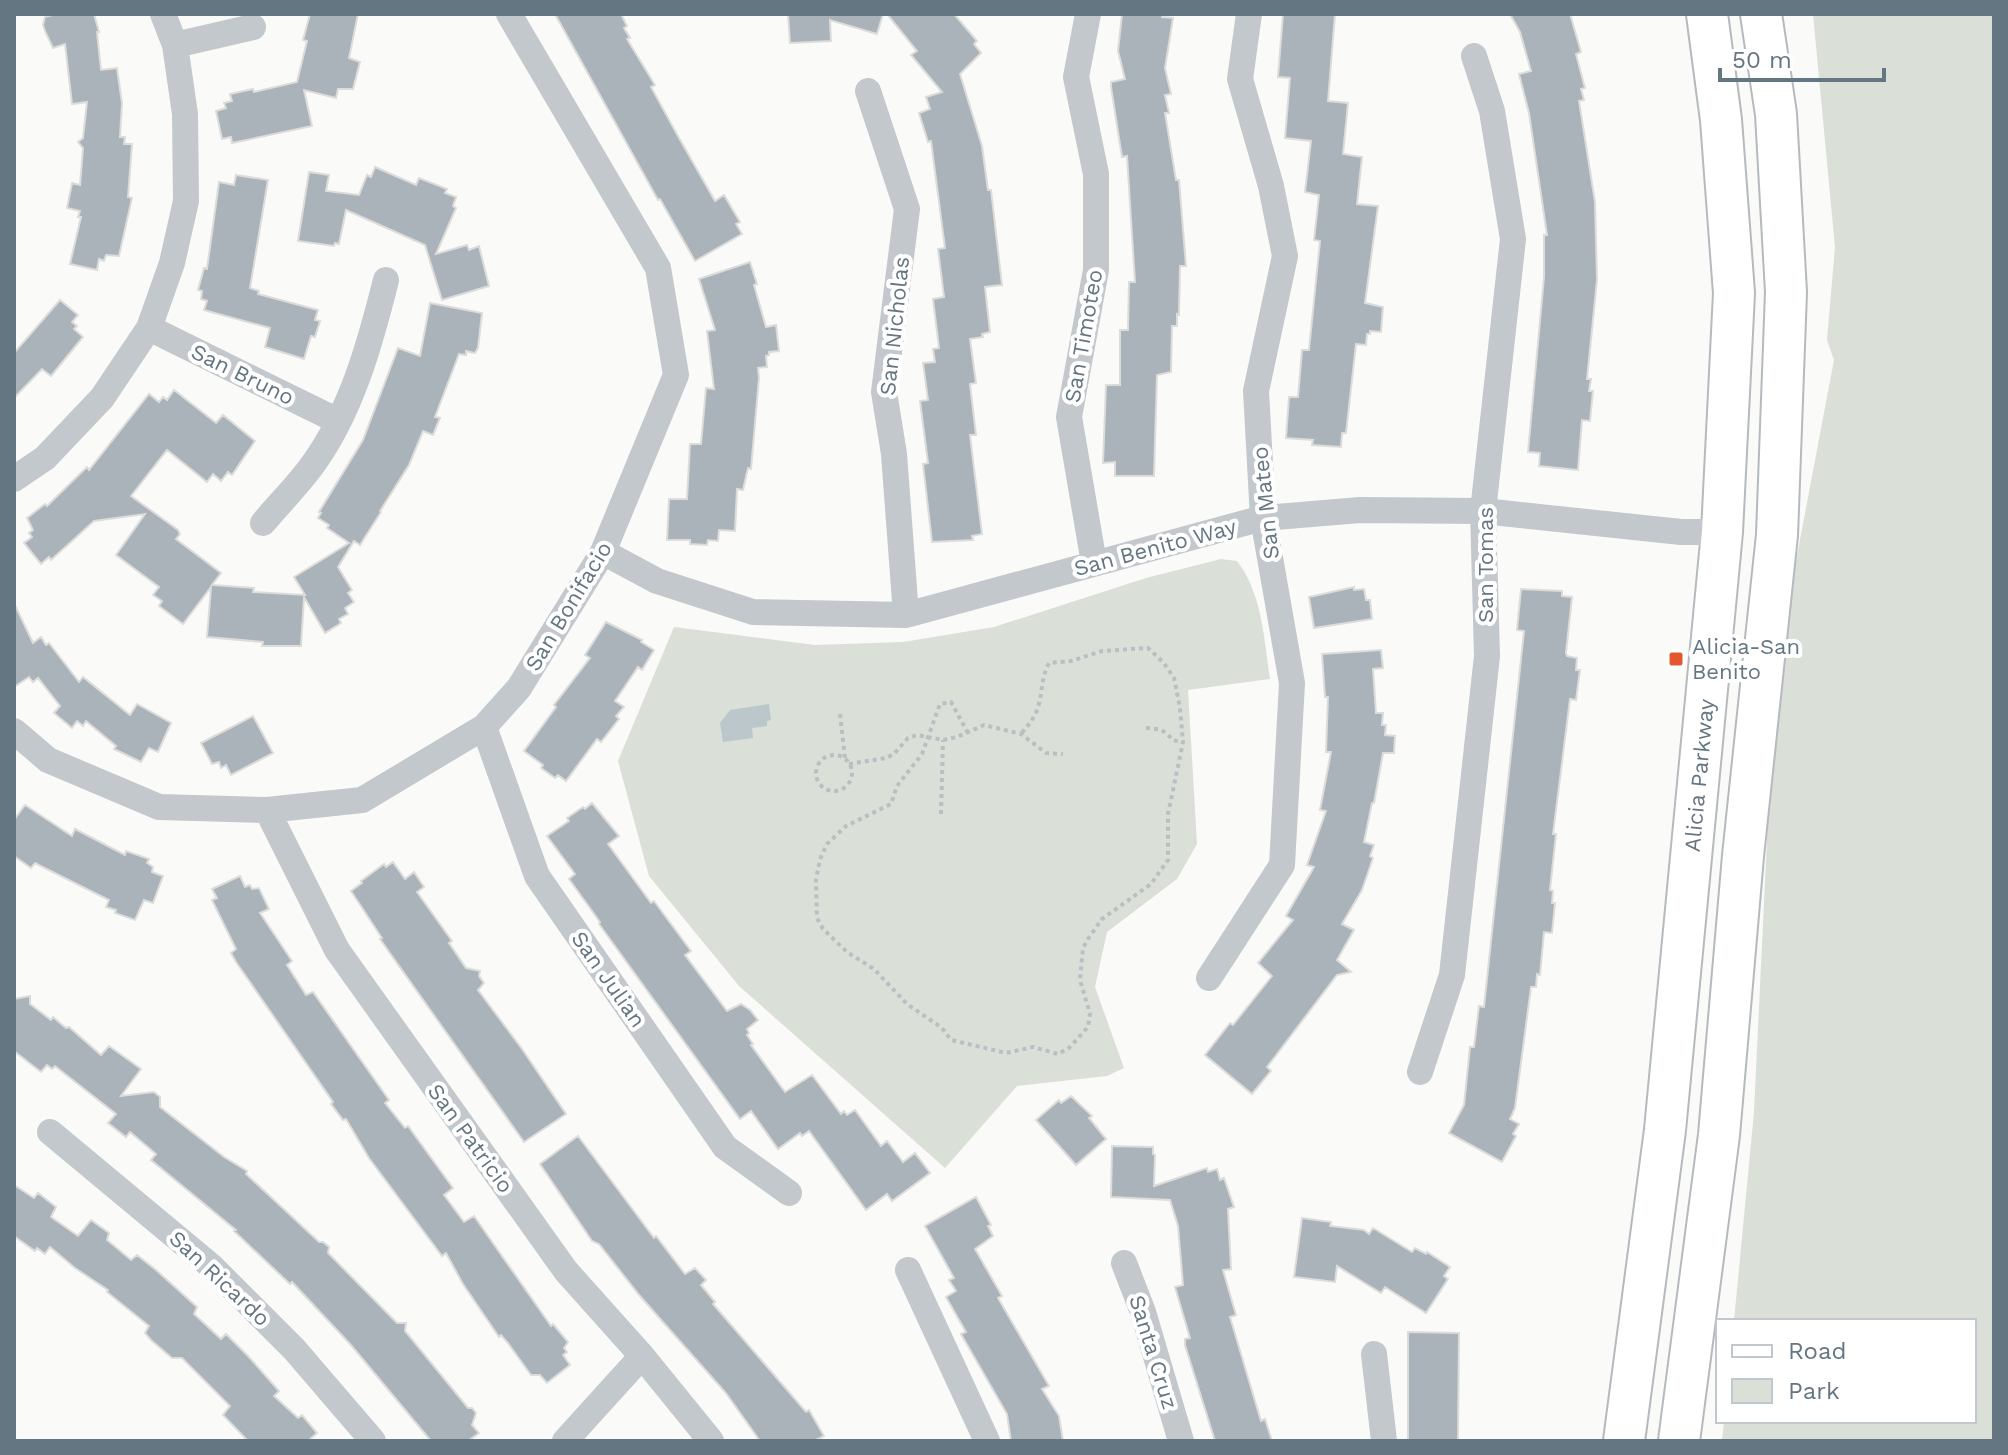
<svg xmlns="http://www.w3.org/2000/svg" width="2008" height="1455" viewBox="0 0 2008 1455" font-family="'Work Sans',sans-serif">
<rect width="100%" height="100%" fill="#fafaf8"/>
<path fill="#dadfd7" d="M1813,14H1994V1441H1722L1724,1421H1974V1321H1734L1754,1112L1775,672L1834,360L1827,340L1835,247Z
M1221,559L1237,561C1262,593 1264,639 1270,679L1188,690L1197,844L1177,879L1107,932L1095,987L1124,1068L1107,1076L1017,1086L945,1168L739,986L649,876L618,761L674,627L815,645L903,642L994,627L1146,578Z"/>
<path fill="#bbc7cb" d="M769,704L771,720L767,721V726L752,728L753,738L723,742L720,723L730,710Z"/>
<path fill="#aab3b9" stroke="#dcdcda" stroke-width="2" d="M56,14H94L99,32H97L101,70L117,68L122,103L120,137H125L124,144H132L128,197L132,198L119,256L106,255L104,261L99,259L97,270L70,264L81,217H78L80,211L67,208L72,183L80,185L83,148L78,142L83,138L87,102L72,104L65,44L53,48L45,31L43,25L45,17Z
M310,14H358L349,58L360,62L353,89H338L336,98L304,90L312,126L232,143L231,137L222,139L216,111L226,108L224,103L232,101L230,94L253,89L254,92L297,82L307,41L303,40Z
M555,14H621L627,26L624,28L630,38L627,39L655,85L651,87L679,138L715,201L724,195L740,222L736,224L742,234L695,261L660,199L658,200Z
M788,14H883L877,34L830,20L831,41L790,43Z
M887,14H954L977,41L974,44L981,53L960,74L982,146L988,190H991L1002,285L985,287L990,332L982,334L983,337L970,339L976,383L970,384L976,435H970L982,534L972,536L973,540L932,542L923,464L928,463L920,401L928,400L923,363L935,362L933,349L939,348L933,299L944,297L938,249L945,248L931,141L928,142L919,113L930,109L926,97L942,92L911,55L917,51Z
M1122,14H1163L1162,17L1173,18L1165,68L1171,94L1165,95L1169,113H1165L1176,180H1179L1186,266H1180L1179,315L1177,314V326H1172L1171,372L1157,375L1154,476H1115V462L1103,463L1106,385H1120V330H1128L1129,282H1135L1127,156L1122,157L1111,87V82L1125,79L1118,51Z
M1283,14H1335L1328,101L1348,103L1343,154L1362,157L1357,204L1378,206L1365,303L1383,307L1381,332L1370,331V334H1367L1366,345L1356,344L1346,433H1342L1341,447L1312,445L1313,440L1286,438L1289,397H1298L1302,350H1309L1320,241L1314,240L1319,195L1305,192L1311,141L1285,138L1290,78L1278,77Z
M1510,14H1570L1581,52L1576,54L1585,88L1581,89L1584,100L1579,101L1595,202L1597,280L1587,379H1591L1589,391H1593L1590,421L1582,420L1578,470L1539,466L1540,453L1528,452L1544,277V235H1547L1529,113L1519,74L1531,71L1520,32Z
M375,167L416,185L419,178L447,189L445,193L456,197L453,206L456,208L436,254L467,245L469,250L479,246L489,286L442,300L425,245L346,210L339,244L335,243L334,246L298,241L309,172L329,175L326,191L359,195L367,175L371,177Z
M236,175L268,180L250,288L259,291L258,294L318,310L315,320L320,321L315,337L311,336L304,359L265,347L270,328L204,310L207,301L201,299L202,291L198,290L204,268L207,269L219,182L234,185Z
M750,262L757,284L754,285L766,327L776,325L779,351L769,352V355L766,356L767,367L758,368L759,378L751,469L748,468L743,490L737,489L735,531L719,530L718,541L708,540L707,545L690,544V540H667L669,499H687L690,444H701L706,388L714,389L707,331L715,330L699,279Z
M60,300L78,315L72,322L77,326L74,329L83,337L51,376L42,369L14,398V353Z
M430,303L482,313L478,348L475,353L466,351V355L459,354L435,417L440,418L433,435L423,431L409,465L380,511L381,512L360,545L354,541L338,567L352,590L348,593L354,602L345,608L348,614L339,619L341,623L325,633L304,597L301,646H262L263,642L207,637L211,587L183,624L159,606L162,601L153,595L159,587L116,555L145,514L94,521L51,560L49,557L41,564L24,543L32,537L29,533L33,530L27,518L45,504L47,506L87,467L89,470L149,394L159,402L163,397L167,400L174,390L216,423L223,415L255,441L232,475L228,472L221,481L213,474L207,482L167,450L131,496L178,530L180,534L176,539L221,573L212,585L254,588L253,592L305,595L294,577L349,543L327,528L329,525L318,518L321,513L319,512L363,440L398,348L420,356Z
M1354,587V590L1364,589L1366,600H1370L1372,619L1314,628L1309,597Z
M1521,589L1562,591V596L1572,597L1566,653L1567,656L1577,658L1576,670H1580L1576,700L1570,699L1553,834H1556L1550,890L1553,891L1552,903H1555L1552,933L1544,932L1540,975L1537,974L1536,987H1531L1515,1108L1510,1119L1519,1124L1513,1134L1516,1136L1502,1162L1449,1133L1464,1105L1470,1047H1474L1479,1006L1484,1007L1524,631L1517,630Z
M14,603L33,643L41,637L46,645L49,643L79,682L83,677L130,715L137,704L171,723L158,752L149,748L141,762L114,749L116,746L86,721L83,726L77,721L72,728L54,713L60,706L38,678L33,682L29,677L14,687Z
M606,622L642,640L641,642L654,650L642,670L638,667L615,701L624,707L616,716L619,719L601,742L597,739L566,781L558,775L555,778L541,768L543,765L524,751L556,707L554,705L590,658L585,655Z
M1381,650L1383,668L1373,669L1376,713H1383L1382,725H1386L1385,735L1395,736L1394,753H1383L1374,803H1372L1364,842L1374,845L1370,856L1373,858L1362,890L1342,924L1354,930L1337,960L1351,972L1337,975L1267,1067L1271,1071L1252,1094L1205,1055L1230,1023L1233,1025L1272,976L1258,963L1293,920L1286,916L1314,867L1307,865L1326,811L1320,810L1331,752H1326L1328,697H1325L1322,654Z
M253,716L273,753L231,775L226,765L221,768L219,762L212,764L201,743Z
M592,803L619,836L608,844L651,903L654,901L691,951L685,955L727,1011L741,1004L750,1010L758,1020L747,1029L749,1033L747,1035L753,1044L751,1045L785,1092L812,1075L841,1114L844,1111L847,1115L855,1110L881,1146L887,1141L903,1162L915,1153L930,1173L892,1201L887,1194L866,1210L809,1131L802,1136L800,1133L778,1149L751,1111L740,1119L599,924L600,922L569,879L575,874L547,836L569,821L567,818L583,807L585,809Z
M25,805L72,836L75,829L125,855L126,851L149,859L147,863L153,867L152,872L163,876L153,903L144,900L135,920L115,913L116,910L106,907L109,900L35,863L31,868L14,856V820Z
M393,862L405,879L414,872L424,887L417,892L452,941L449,943L466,968L480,971L479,976L484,983L478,990L522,1049L566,1114L524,1142L380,939L382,938L351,891L362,883L361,881L384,864L386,867Z
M240,876L245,887L250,885L252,889L259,888L269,909L260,913L292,961L287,965L306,995L313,992L389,1100L385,1103L405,1128L408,1126L453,1188L444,1195L464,1222L474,1216L551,1326L553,1324L568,1342L564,1348L567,1352L563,1355L570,1365L547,1383L540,1375H531L508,1343L501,1335L499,1337L463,1284L446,1253L442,1256L369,1158L346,1119L343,1120L331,1104L333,1102L236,962L231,953L236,949L212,900L217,898L212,889Z
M30,996V1004L51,1020L53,1017L66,1028L69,1027L101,1055L109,1046L141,1069L121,1096L154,1092L160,1097V1107L224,1157L247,1171L246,1174L319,1242H323L329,1247L328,1253L397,1323H406L405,1331L468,1408H472L476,1413L472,1425L479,1433L468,1441H431L351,1345L292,1282L290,1284L234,1231L236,1230L151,1160L156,1154L130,1132L126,1137L108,1123L116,1114L55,1066L52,1069L47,1065L41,1072L14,1051V999Z
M1071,1096L1092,1116L1089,1118L1106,1139L1076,1165L1036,1120L1059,1100L1061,1103Z
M578,1136L654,1238L656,1236L685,1274L695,1268L706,1280L701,1285L715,1302L713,1304L806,1412L809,1410L824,1436L814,1441H760L726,1393L640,1296L599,1244L592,1241L540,1164Z
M1112,1146L1153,1147V1154L1155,1155L1154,1186L1207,1168L1208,1172L1217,1169L1220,1180L1224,1178L1234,1207L1228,1209L1231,1269L1223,1270L1236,1315L1230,1317L1261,1421L1265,1419L1272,1441H1215L1185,1345V1339L1190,1338L1175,1287L1183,1285L1178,1226L1170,1200L1111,1197Z
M14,1185L34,1198L38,1193L56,1207L51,1217L78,1236L91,1220L109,1233L107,1240L131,1260L137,1255L156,1270L197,1307L194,1314L221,1339L226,1334L248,1356L279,1391L274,1396L298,1418L302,1415L317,1433L308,1441H248L223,1415L230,1406L182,1358H172L151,1340L145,1333L149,1326L107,1292L108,1290L75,1268L50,1247L45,1254L37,1248L35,1251L14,1236Z
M976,1197L991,1225L988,1226L993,1236L975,1249L1002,1296L998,1298L1049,1386L1042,1389L1059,1416L1063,1441H1011L1007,1414L961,1334L966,1332L946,1297L956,1291L949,1280L954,1278L925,1226Z
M1302,1218L1331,1222L1330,1226L1364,1230L1369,1234L1373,1228L1412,1252L1415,1248L1426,1254L1427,1252L1450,1267L1444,1276L1448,1279L1426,1313L1385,1287L1381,1293L1337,1266L1335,1282L1294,1277Z
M1408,1332L1459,1333L1458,1441H1408Z"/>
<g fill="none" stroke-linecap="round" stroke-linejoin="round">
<g stroke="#b5babe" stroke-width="44">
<g id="primary">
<path id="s1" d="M1624,1441L1665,1130L1722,532L1734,293L1721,120L1707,14"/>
<path d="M1679,1441L1719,1135L1743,856L1777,535L1786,292L1776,114L1761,14"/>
</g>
</g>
<path stroke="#bbbfc2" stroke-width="4" stroke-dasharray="4 4" stroke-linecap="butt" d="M840,714L845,758
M1146,728C1158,729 1165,729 1172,740L1182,742
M968,733L951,702L940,704L922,754L897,786L891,804L846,826L827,844L820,859L816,880L817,918L823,929L847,952L874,969L907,1004L942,1028L951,1040L1006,1053L1033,1047L1058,1054L1069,1048L1088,1027L1090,1014L1080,980L1083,948L1088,939L1102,919L1151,884L1168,860V814L1183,742L1180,708L1174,678L1164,663L1148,648L1102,651L1071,661L1049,663C1041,678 1043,691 1038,707C1035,718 1028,725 1021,734
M816 773a18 18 0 1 1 36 0a18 18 0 1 1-36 0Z
M849,764L886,758L894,754L908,738L917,735L943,740L957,737L984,725L1021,734L1046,753L1063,754
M941,814L943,740"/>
<path stroke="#c3c8cc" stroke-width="26" d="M1088,14L1076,77L1096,174V270L1069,417L1094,563
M175,45L253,27
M868,91L907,209L884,392L894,454L906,615
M149,328L338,421
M14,479L45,458L102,398L149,328L172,263L186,201L185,114L175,45L163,14
M263,523C279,504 296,487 311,467C351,413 370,344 386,280
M603,552L657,581L753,612L906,615L1263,518L1360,510L1483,511L1681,532H1722
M484,727L537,876L725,1147L789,1193
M14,731L48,760L159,807L267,810L362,800L484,727L519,688L603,552L676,375L658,268L509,14
M267,810L337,950L566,1271L642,1356L711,1441
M1209,978L1282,865L1292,683L1263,518L1256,391L1285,256L1271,186L1240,79L1249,14
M1420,1072L1452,975L1487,656L1483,511L1513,239L1492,111L1474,56
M50,1132L211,1266L294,1349L373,1441
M1124,1263L1143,1312L1181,1441
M908,1270L987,1441
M1374,1354L1384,1441
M565,1441L642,1356"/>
<use href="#primary" stroke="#fff" stroke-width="40"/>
</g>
<rect fill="#e4572e" stroke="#fff" stroke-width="3" x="1668" y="651" width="16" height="16" rx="4"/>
<g text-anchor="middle" stroke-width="8" stroke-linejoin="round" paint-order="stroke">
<g font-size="22" fill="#657683" stroke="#fff">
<text transform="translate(894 326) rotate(-84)" y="8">San Nicholas</text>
<text transform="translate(1083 336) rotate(-80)" y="8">San Timoteo</text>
<text transform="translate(243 374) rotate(26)" y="8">San Bruno</text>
<text transform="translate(1265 503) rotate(-96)" y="8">San Mateo</text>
<text transform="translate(1155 547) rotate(-15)" y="8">San Benito Way</text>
<text transform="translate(1485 565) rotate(-90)" y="8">San Tomas</text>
<text transform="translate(568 606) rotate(-59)" y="8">San Bonifacio</text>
<text dy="8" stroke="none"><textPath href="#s1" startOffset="670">Alicia Parkway</textPath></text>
<text transform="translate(609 979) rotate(55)" y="8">San Julian</text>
<text transform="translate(471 1138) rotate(54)" y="8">San Patricio</text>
<text transform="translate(220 1278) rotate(43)" y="8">San Ricardo</text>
<text transform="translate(1154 1352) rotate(73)" y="8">Santa Cruz</text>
</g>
<g font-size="22" fill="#657683" stroke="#fff" text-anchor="start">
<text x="1692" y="654">Alicia-San<tspan x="1692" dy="25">Benito</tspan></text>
</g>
</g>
<rect width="2008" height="1455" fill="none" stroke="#657683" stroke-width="32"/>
<rect x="1716" y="1319" width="260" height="104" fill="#ffffff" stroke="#c1c8cd" stroke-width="2"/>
<rect x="1732" y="1345" width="40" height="12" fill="#ffffff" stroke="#c1c8cd" stroke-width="2"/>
<text x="1788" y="1359" font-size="24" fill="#657683">Road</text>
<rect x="1732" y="1379" width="40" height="24" fill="#dadfd7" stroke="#c1c8cd" stroke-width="2"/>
<text x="1788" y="1399" font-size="24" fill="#657683">Park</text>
<path d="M1720 68v12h164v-12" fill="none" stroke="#657683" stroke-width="4"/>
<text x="1732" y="68" font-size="24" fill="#657683" stroke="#ffffff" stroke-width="6" paint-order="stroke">50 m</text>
</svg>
